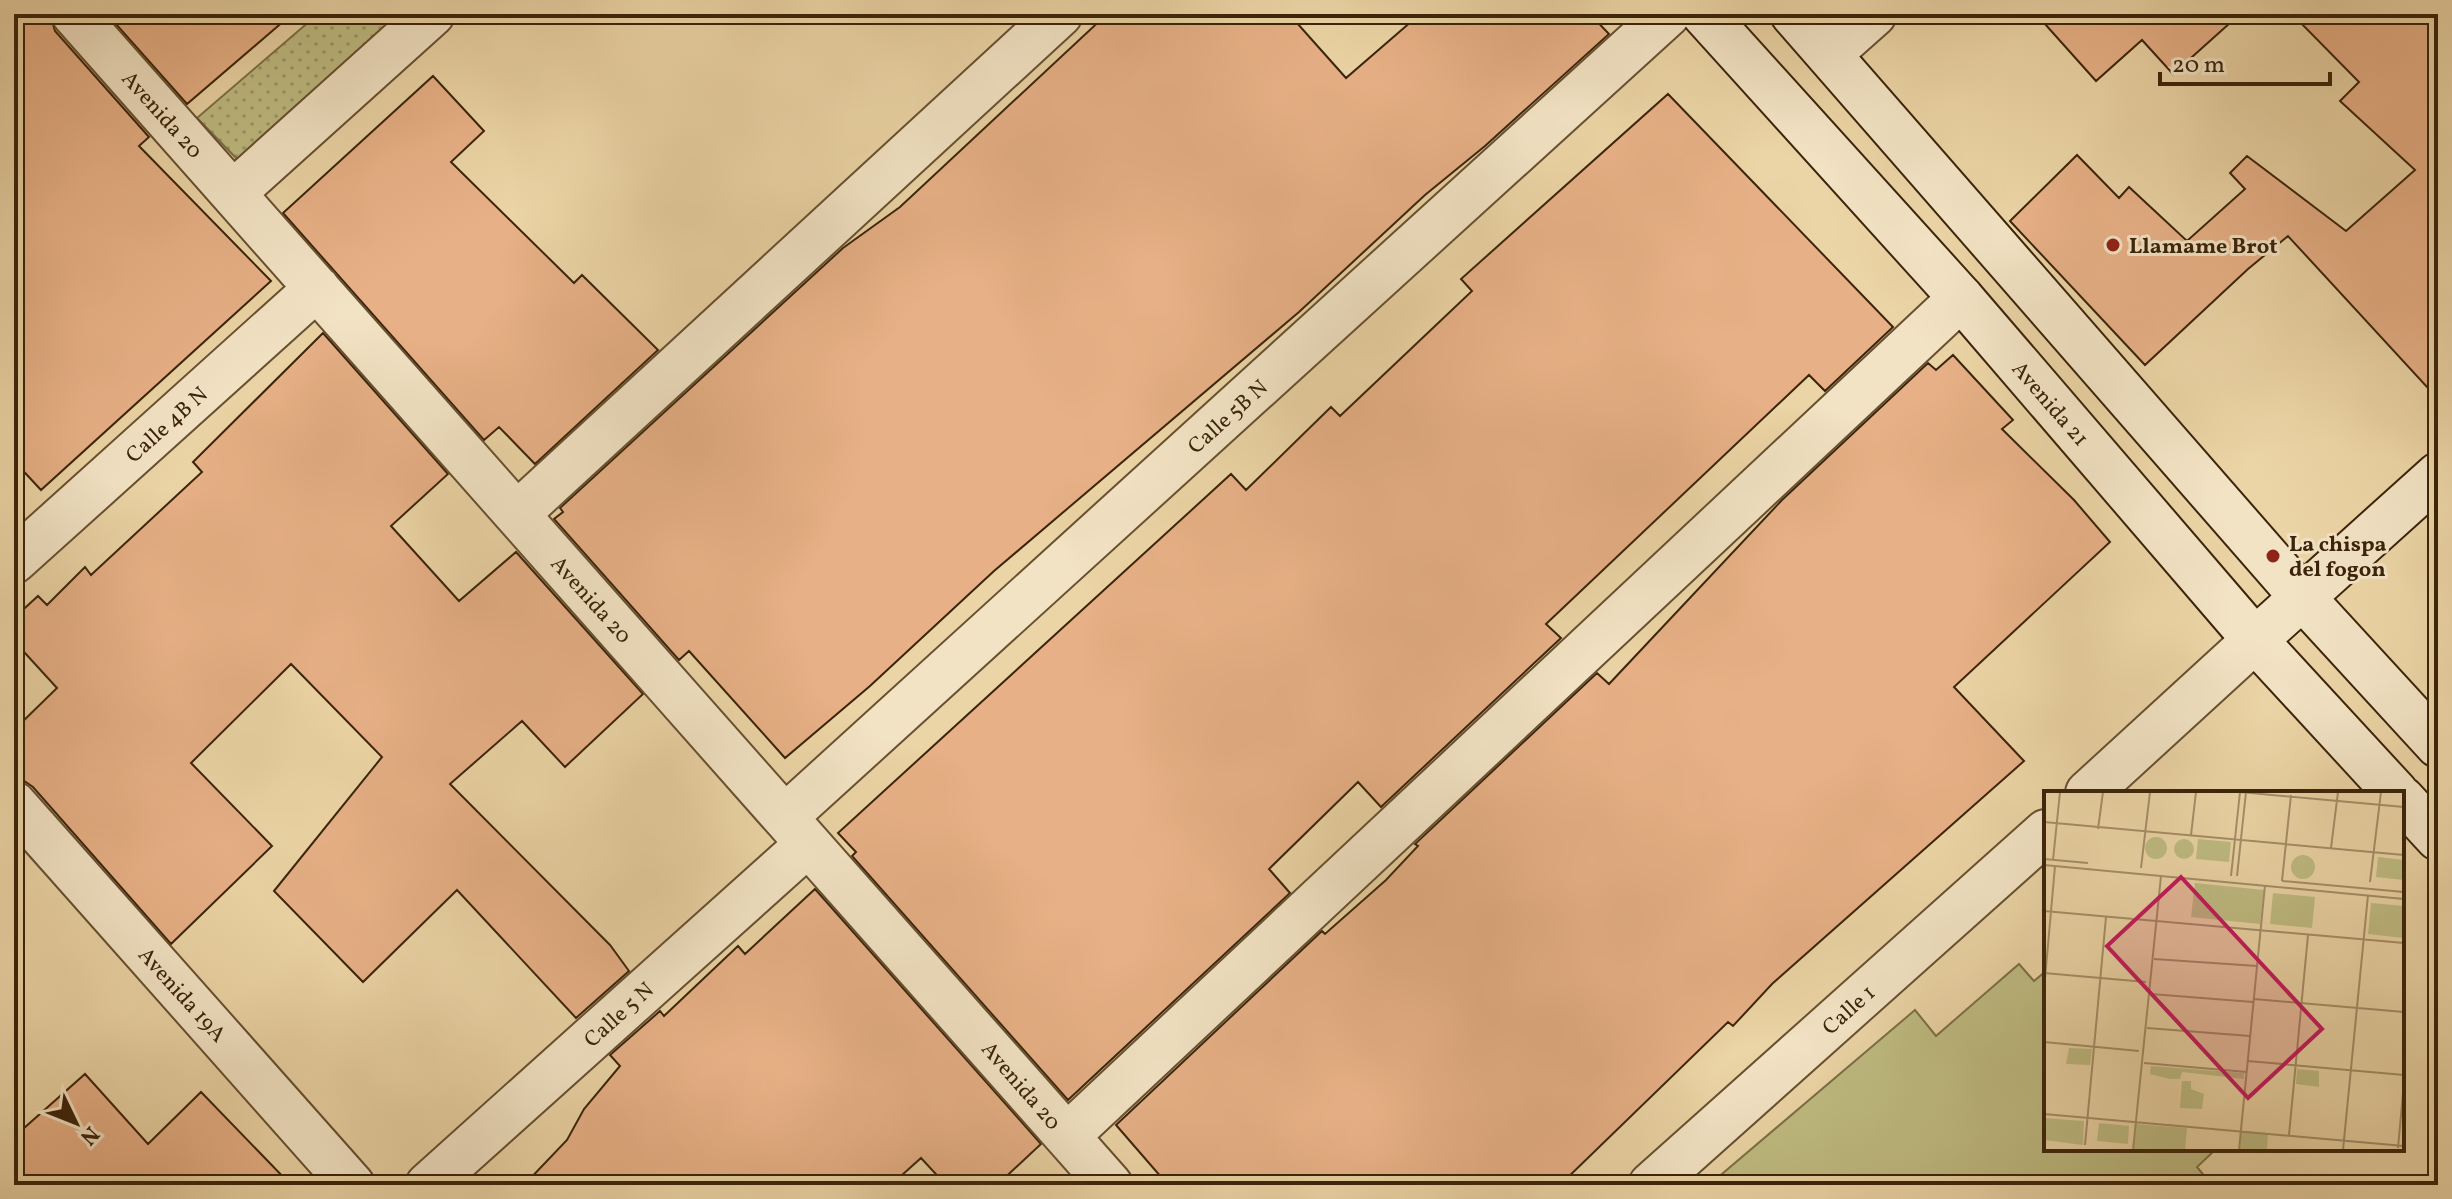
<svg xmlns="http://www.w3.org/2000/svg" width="2452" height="1199" viewBox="0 0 2452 1199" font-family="Vollkorn,serif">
<defs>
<pattern id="garden-dots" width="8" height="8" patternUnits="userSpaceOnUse" patternTransform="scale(2)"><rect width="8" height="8" fill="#bebb81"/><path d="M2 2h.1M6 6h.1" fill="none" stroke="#9c9868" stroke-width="1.8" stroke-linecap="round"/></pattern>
</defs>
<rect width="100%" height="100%" fill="#ebd4a5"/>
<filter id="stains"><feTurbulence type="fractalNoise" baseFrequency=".0025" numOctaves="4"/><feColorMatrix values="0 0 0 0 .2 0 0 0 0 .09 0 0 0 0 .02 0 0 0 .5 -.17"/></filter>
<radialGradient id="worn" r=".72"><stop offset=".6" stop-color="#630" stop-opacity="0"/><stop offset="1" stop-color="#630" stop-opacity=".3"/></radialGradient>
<path fill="url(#garden-dots)" stroke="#7c7046" stroke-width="2" d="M318,14H403L240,162L197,118Z"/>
<path fill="#bebb81" stroke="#7c7046" stroke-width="2" d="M2019,964L2034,981L2046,971V1149H2216L2197,1167L2212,1185H1709L1915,1010L1936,1036Z"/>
<path fill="#e7b086" stroke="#3b240a" stroke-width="2" d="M14,14H50L55,31L149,137L139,146L271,281L41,490L14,461Z
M107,14H292L187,104Z
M1107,14H1289L1346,78L1420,14H1590L1609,34L1485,146L1425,195L1299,312L994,571L870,686L785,758L689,651L679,660L554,519L563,512L560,508L843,248L900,207Z
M2036,14H2240L2173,74L2142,40L2096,81Z
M2292,14H2438V399L2288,236L2248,269L2145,365L2010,221L2077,155L2119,198L2129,187L2187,241L2245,189L2230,173L2247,156L2346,231L2415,170L2340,101L2359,82Z
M433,76L484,131L451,162L574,283L582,275L658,350L535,464L499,427L484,440L283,213Z
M1668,94L1893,327L1825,391L1809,375L1546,624L1561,638L1381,807L1358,782L1269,869L1290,893L1068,1100L852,856L856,852L838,833L1231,474L1246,490L1331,407L1340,416L1472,291L1461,279Z
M323,333L448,474L391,526L459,601L516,552L643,694L565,767L522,721L450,784L610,945L629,971L576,1018L457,890L363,982L274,891L382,757L291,664L191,763L272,846L171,944L33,787L14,774V730L57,688L14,641V618L38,596L47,605L85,567L91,575L202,472L193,462Z
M1953,355L2013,420L2002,429L2074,500L2110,542L1954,687L2024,761L1772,984L1733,1026L1728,1022L1560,1185H1168L1116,1125L1322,931L1325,934L1386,880L1418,846L1415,844L1597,673L1609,684L1782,500L1928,363L1936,370Z
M815,889L1041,1144L997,1185H946L921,1158L891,1185H524L567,1140L584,1109L620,1066L610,1055L660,1011L664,1016L738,946L745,954Z
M85,1074L148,1144L201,1092L291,1185H14V1137Z"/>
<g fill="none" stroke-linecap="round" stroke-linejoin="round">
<g stroke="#675031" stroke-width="48">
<path id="street" d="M74,14L1110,1185
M1829,54L1874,14
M233,193L432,14
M517,514L1060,14
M14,561L317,288
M2088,793L2255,640
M14,804L352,1185
M785,817L1668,14
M1067,1136L1961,298
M428,1185L808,844
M1651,1185L2046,832"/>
</g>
<g stroke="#3b240a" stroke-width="48">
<path id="secondary" d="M1704,14L1961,298L2255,640L2396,793
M1793,14L2302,597L2438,745
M2255,640L2438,475
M2402,799L2438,838"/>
</g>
<use href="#street" stroke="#f2e3c4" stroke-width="44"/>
<use href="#secondary" stroke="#f2e3c4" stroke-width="44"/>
</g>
<g fill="#8f2418" stroke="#f2e3c4" stroke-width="3">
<circle cx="2113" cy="245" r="8"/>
<circle cx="2273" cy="556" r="8"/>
</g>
<g text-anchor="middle" stroke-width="6" stroke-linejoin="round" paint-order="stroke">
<g font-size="22" fill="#3b240a" stroke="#f2e3c4">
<text transform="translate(163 114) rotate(48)" y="8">Avenida 20</text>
<text transform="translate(2051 403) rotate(49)" y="8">Avenida 21</text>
<text transform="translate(1227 416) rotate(-42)" y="8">Calle 5B N</text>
<text transform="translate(166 424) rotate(-42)" y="8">Calle 4B N</text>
<text transform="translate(592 599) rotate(48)" y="8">Avenida 20</text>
<text transform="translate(183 994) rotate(48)" y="8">Avenida 19A</text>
<text transform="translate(1848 1009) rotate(-42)" y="8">Calle 1</text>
<text transform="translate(618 1014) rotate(-42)" y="8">Calle 5 N</text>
<text transform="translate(1022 1085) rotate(49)" y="8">Avenida 20</text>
</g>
<g font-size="22" font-weight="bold" fill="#3b240a" stroke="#f2e3c4" text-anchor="start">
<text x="2129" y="253">Llamame Brot</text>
<text x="2289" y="551">La chispa<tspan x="2289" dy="25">del fogon</tspan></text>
</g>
</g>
<g transform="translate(2044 791)">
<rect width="360" height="360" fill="#ebd4a5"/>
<path d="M130 58a10 10 0 1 1 20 0a10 10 0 1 1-20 0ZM247 76a12 12 0 1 1 24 0a12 12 0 1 1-24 0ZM25,257L48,258L46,274L22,273ZM92,333L143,337L141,359H89ZM197,340L224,342L223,359H195Z" fill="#bebb81"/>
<path d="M0,327L40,330L39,354L0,349Z" fill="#bebb81"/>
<path d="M107,275L200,282V288L138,281L136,288H126L106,283ZM138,290H147V298L160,303L158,318L136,317Z" fill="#bebb81"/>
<path d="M101 57a11 11 0 1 1 22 0a11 11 0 1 1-22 0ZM154,48L187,51L185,71L152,68ZM334,66L360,69V89L332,86ZM151,92L220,99L216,133L147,126ZM229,102L271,106L268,137L226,133ZM327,112L360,115V147L324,143ZM253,278L275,280V296L252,293ZM55,332L85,335L84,353L53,350Z" fill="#bebb81"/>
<path fill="none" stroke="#a58e67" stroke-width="2" d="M196,1L360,16M0,31L360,64M54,38L59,1M147,44L152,1M287,57L294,1M0,68L44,72M9,69L16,1M0,74L360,108M97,77L106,1M187,85L196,1M193,85L202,1M238,90L247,4M238,90L360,101M326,91L337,1M0,120L360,152M110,168L213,175M0,182L102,191M0,199L11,75M107,203L209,211M210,208L360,221M103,237L206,245M0,251L95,260M204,270L360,284M100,272L203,281M0,323L360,355M245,344L264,144M41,354L62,126M354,357L360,291M89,359L117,85M195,359L221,94M299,359L324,104"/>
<path fill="#c2185b" fill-opacity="0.15" stroke="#c2185b" stroke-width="4" d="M137,86L278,238L204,307L63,155Z"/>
<rect width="360" height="360" fill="none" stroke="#3b240a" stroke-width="4"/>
</g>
<rect width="2452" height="1199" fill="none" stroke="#ebd4a5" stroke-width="48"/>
<rect x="16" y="16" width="2420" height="1167" fill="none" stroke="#3b240a" stroke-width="4"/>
<rect x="24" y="24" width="2404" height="1151" fill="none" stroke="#3b240a" stroke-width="2"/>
<g transform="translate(76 1123) rotate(133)" stroke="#f2e3c4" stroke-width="6" paint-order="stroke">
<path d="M0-6L14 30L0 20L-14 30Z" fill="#3b240a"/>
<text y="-12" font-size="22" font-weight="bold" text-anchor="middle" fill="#3b240a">N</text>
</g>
<path d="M2160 72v12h170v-12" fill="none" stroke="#3b240a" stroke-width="4"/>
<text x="2172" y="72" font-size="24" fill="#3b240a" stroke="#f2e3c4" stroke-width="6" paint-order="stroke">20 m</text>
<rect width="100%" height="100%" filter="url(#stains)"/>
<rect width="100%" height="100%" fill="url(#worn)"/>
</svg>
